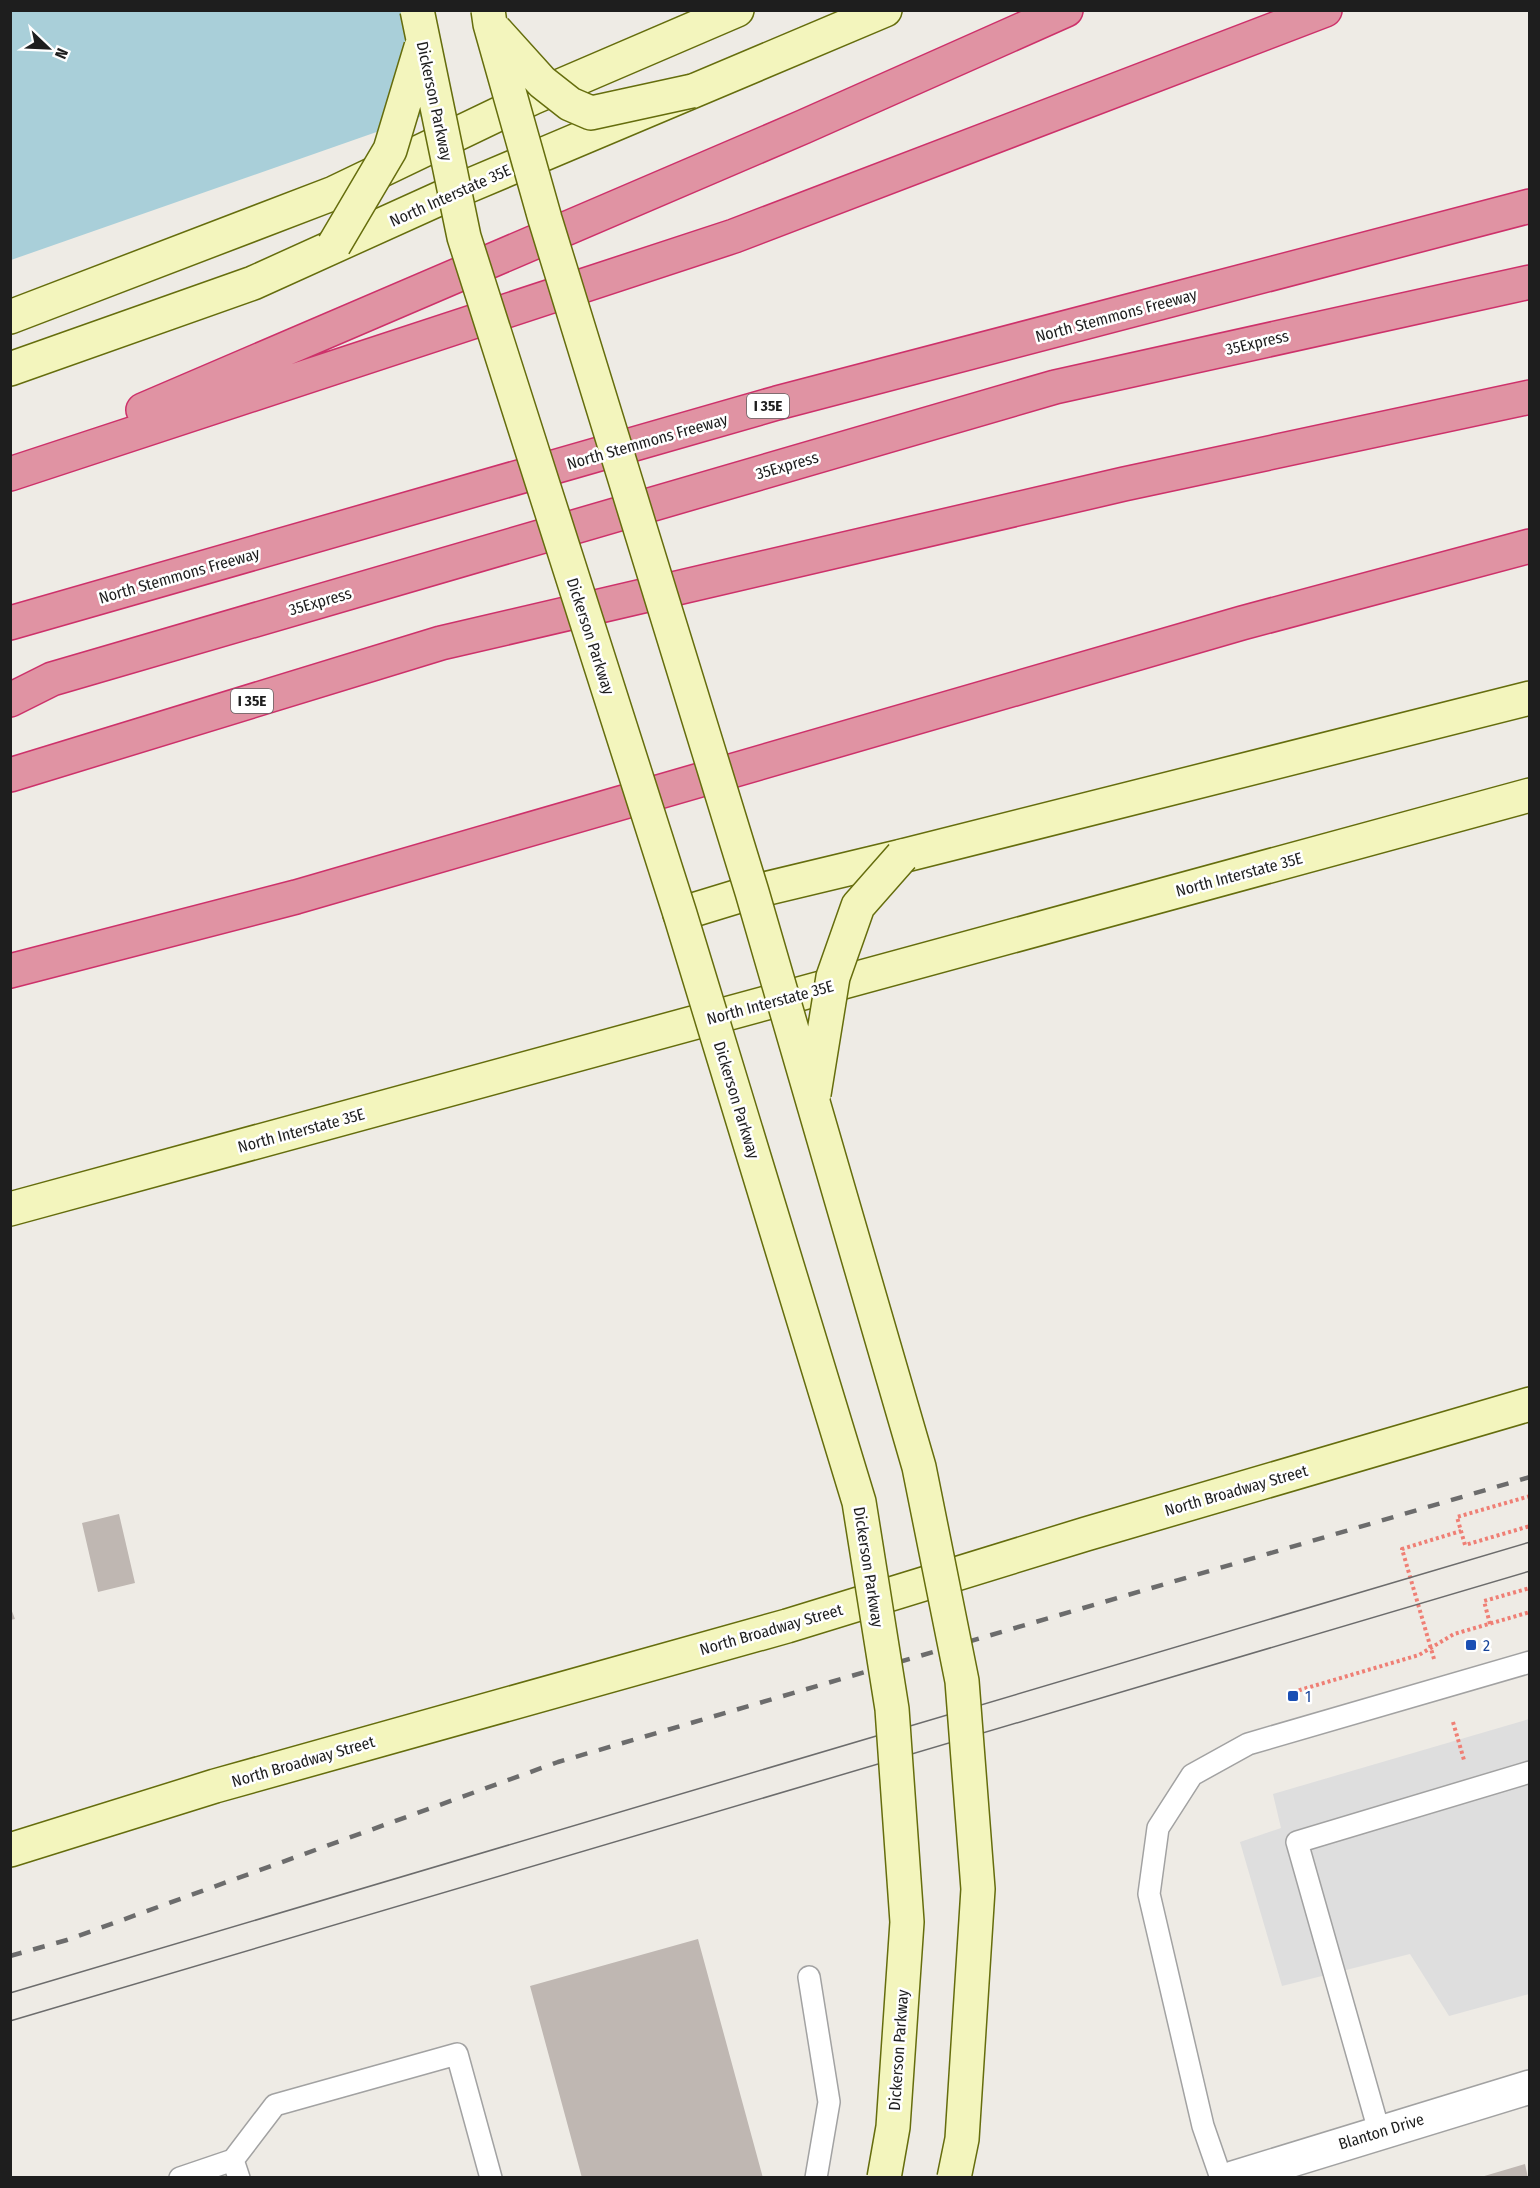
<svg xmlns="http://www.w3.org/2000/svg" width="1540" height="2188" viewBox="0 0 1540 2188" font-family="'Fira Sans Condensed',sans-serif">
<rect width="100%" height="100%" fill="#eeebe5"/>
<path fill="#dedede" d="M1529,1719V1994L1449,2016L1410,1954L1282,1986L1240,1842L1281,1828L1273,1794Z"/>
<path fill="#a9cfd9" d="M10,11H410L425,115L11,260Z"/>
<path fill="#bfb7b2" d="M119,1514L135,1583L98,1592L82,1523Z
M10,1606L15,1619L10,1620Z
M698,1939L763,2178H582L530,1986Z
M1525,2164L1528,2178H1482L1481,2177Z"/>
<g fill="none" stroke-linecap="round" stroke-linejoin="round">
<g stroke="#a2a2a2" stroke-width="24">
<path id="lane" d="M809,1977L829,2102L816,2178
M1379,2131L1297,1842L1530,1772
M233,2160L239,2178
M180,2178L233,2160L275,2105L457,2054L491,2178
M1221,2178L1203,2126L1149,1894L1158,1828L1192,1775L1248,1744L1530,1662"/>
</g>
<g stroke="#a2a2a2" stroke-width="36">
<path id="street" d="M1233,2178L1530,2087"/>
</g>
<g stroke="#656d0d" stroke-width="36">
<path id="secondary" d="M10,317L334,193L532,98L737,10
M10,369L253,283L454,192L885,10
M680,914L752,892L902,856L1530,698
M10,1209L1530,795
M10,1850L215,1786L787,1626L1086,1534L1530,1404"/>
</g>
<g stroke="#cd316a" stroke-width="36">
<path id="highway" d="M143,410L803,127L1066,10
M10,474L734,236L1325,10
M10,623L777,403L1530,206
M10,700L52,679L1055,387L1530,282
M10,775L441,643L1124,484L1530,397
M10,971L296,897L1242,623L1530,546"/>
</g>
<path stroke="#ef7f75" stroke-width="4" stroke-dasharray="3 3" stroke-linecap="butt" d="M1530,1496L1457,1517L1465,1545L1530,1526
M1490,1624L1484,1601L1530,1588
M1434,1659L1402,1549L1461,1531
M1293,1692L1419,1655L1454,1634L1530,1612
M1453,1722L1464,1760"/>
<use href="#lane" stroke="#fff" stroke-width="21"/>
<use href="#street" stroke="#fff" stroke-width="33"/>
<use href="#secondary" stroke="#f3f5bd" stroke-width="33"/>
<use href="#highway" stroke="#e093a3" stroke-width="33"/>
<path stroke="#6c6c6c" stroke-width="1.5" d="M10,1993L1530,1542
M10,2021L1530,1571"/>
<path stroke="#6c6c6c" stroke-width="4.5" stroke-dasharray="12 12" stroke-linecap="butt" d="M10,1956L67,1940L558,1762L1530,1477"/>
<g stroke="#656d0d" stroke-width="36" stroke-linecap="butt">
<path id="secondary-bridge" d="M417,10L464,237L680,914L859,1502L892,1709L907,1922L893,2127L884,2178
M488,10L490,24L545,219L752,892L919,1467L962,1681L978,1889L962,2139L954,2178
M495,30L542,82L570,104L591,113L692,91
M334,245L390,150L421,47
M814,1094L833,977L858,906L902,856"/>
</g>
<use href="#secondary-bridge" stroke="#f3f5bd" stroke-width="33"/>
</g>
<g fill="#1a4fb4" stroke="#fff" stroke-width="2">
<rect x="1465" y="1639" width="12" height="12" rx="3"/>
<rect x="1287" y="1690" width="12" height="12" rx="3"/>
</g>
<g text-anchor="middle" stroke-width="5" stroke-linejoin="round" paint-order="stroke">
<g fill="#fff" stroke="#626262" stroke-width="1.5">
<rect x="747" y="394" width="42" height="24" rx="4.5"/>
<rect x="231" y="689" width="42" height="24" rx="4.5"/>
</g>
<g font-size="15" font-weight="bold" fill="#1e1e1e">
<text x="768" y="411">I 35E</text>
<text x="252" y="706">I 35E</text>
</g>
<g font-size="16" fill="#1e1e1e" stroke="#fff">
<text transform="translate(435 101) rotate(78)" y="6">Dickerson Parkway</text>
<text transform="translate(450 195) rotate(-24)" y="6">North Interstate 35E</text>
<text transform="translate(1116 315) rotate(-15)" y="6">North Stemmons Freeway</text>
<text transform="translate(1257 342) rotate(-13)" y="6">35Express</text>
<text transform="translate(647 441) rotate(-16)" y="6">North Stemmons Freeway</text>
<text transform="translate(787 465) rotate(-16)" y="6">35Express</text>
<text transform="translate(179 575) rotate(-16)" y="6">North Stemmons Freeway</text>
<text transform="translate(320 601) rotate(-16)" y="6">35Express</text>
<text transform="translate(591 636) rotate(72)" y="6">Dickerson Parkway</text>
<text transform="translate(1239 874) rotate(-15)" y="6">North Interstate 35E</text>
<text transform="translate(770 1002) rotate(-15)" y="6">North Interstate 35E</text>
<text transform="translate(737 1100) rotate(73)" y="6">Dickerson Parkway</text>
<text transform="translate(301 1130) rotate(-15)" y="6">North Interstate 35E</text>
<text transform="translate(1236 1490) rotate(-16)" y="6">North Broadway Street</text>
<text transform="translate(869 1567) rotate(81)" y="6">Dickerson Parkway</text>
<text transform="translate(771 1629) rotate(-16)" y="6">North Broadway Street</text>
<text transform="translate(303 1761) rotate(-16)" y="6">North Broadway Street</text>
<text transform="translate(898 2050) rotate(-86)" y="6">Dickerson Parkway</text>
<text transform="translate(1381 2131) rotate(-17)" y="6">Blanton Drive</text>
</g>
<g font-size="16" fill="#164399" stroke="#fff" text-anchor="start">
<text x="1483" y="1651">2</text>
<text x="1305" y="1702">1</text>
</g>
</g>
<rect width="1540" height="2188" fill="none" stroke="#1e1e1e" stroke-width="24"/>
<g transform="translate(48 48) rotate(113)" stroke="#ffffff" stroke-width="4.5" paint-order="stroke">
<path d="M0-4.5L10 22L0 15L-10 22Z" fill="#1e1e1e"/>
<text y="-9" font-size="16" font-weight="bold" text-anchor="middle" fill="#1e1e1e">N</text>
</g>
</svg>
